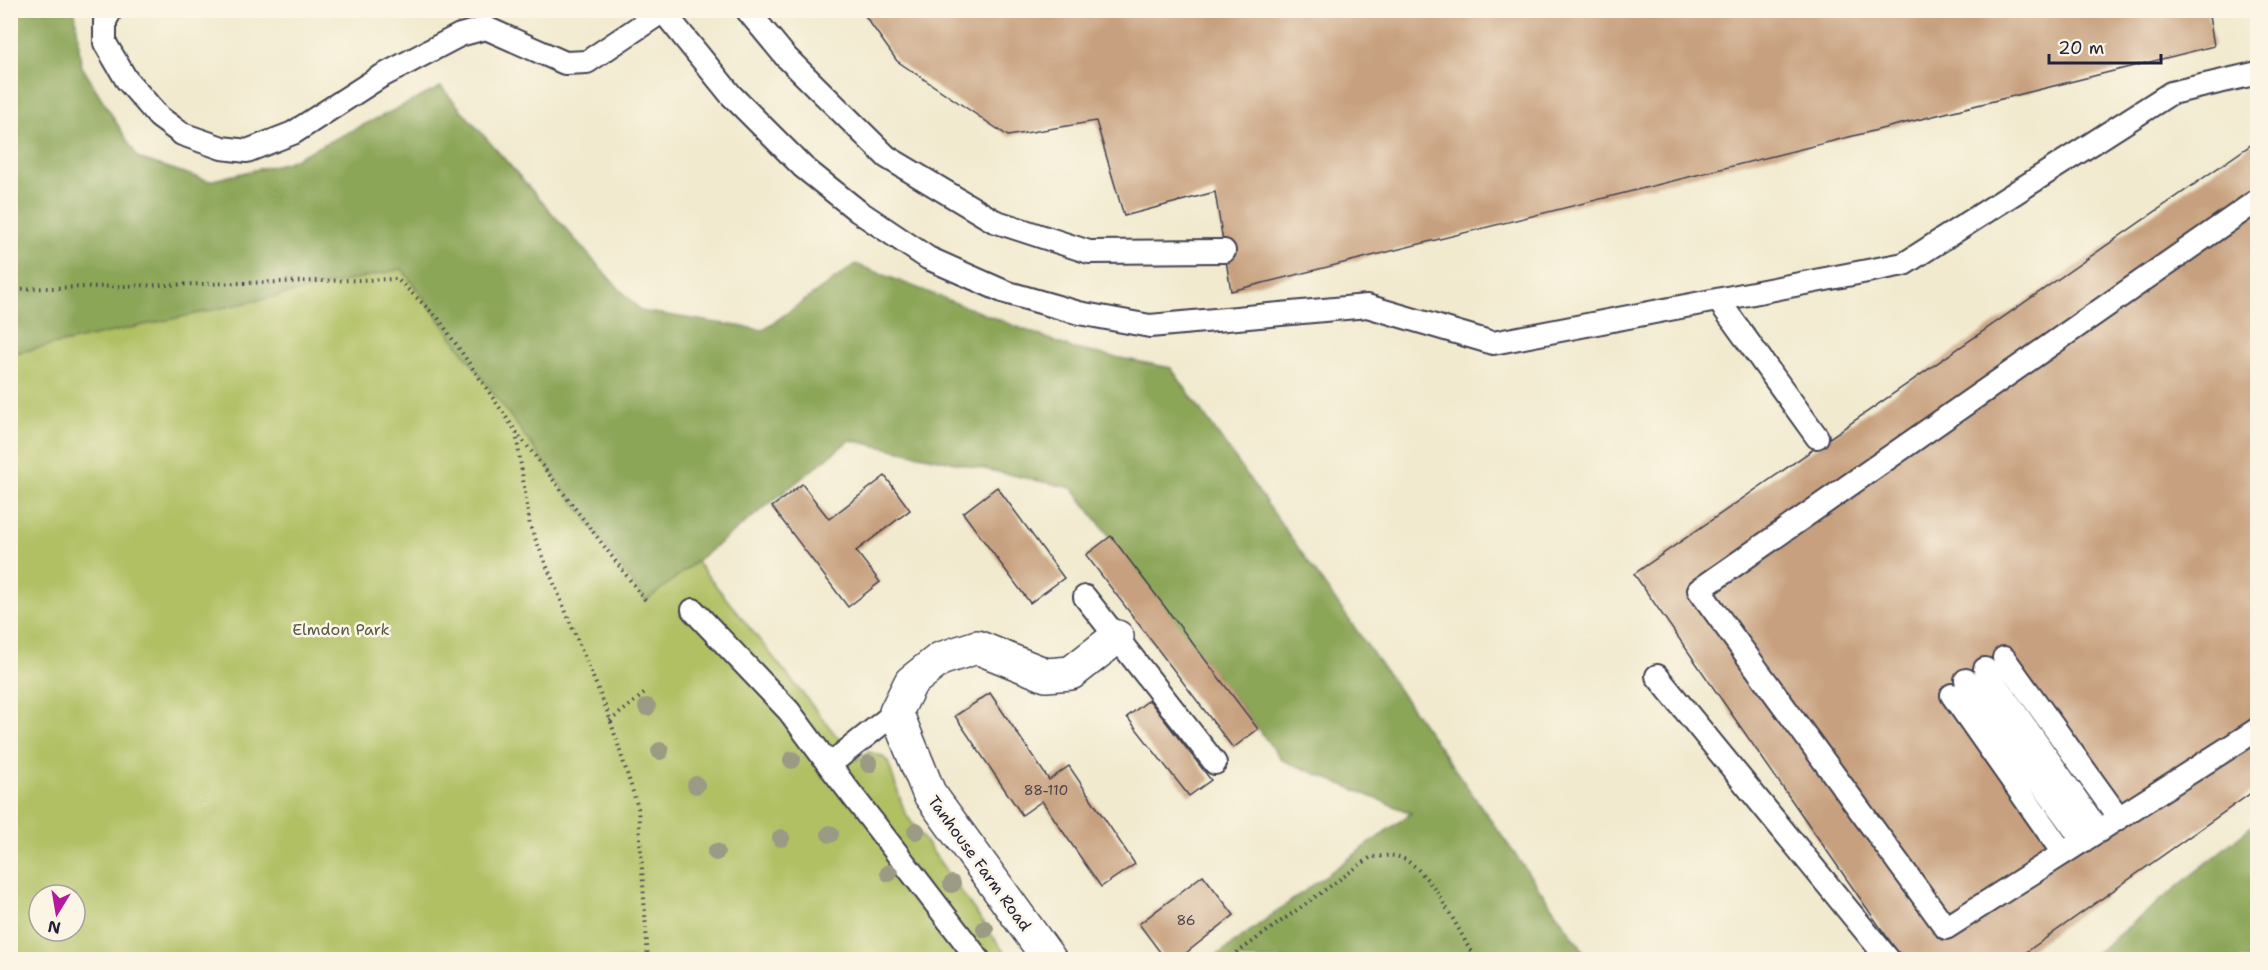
<svg xmlns="http://www.w3.org/2000/svg" width="2268" height="970" viewBox="0 0 2268 970" font-family="'Shantell Sans',sans-serif">
<rect width="100%" height="100%" fill="#fcf5e5"/>
<filter id="ink" filterUnits="userSpaceOnUse"><feTurbulence type="fractalNoise" baseFrequency=".0167" numOctaves="2"/><feDisplacementMap in="SourceGraphic" scale="12" xChannelSelector="R" yChannelSelector="G"/><feConvolveMatrix kernelMatrix="1 2 1 2 8 2 1 2 1" color-interpolation-filters="sRGB"/></filter>
<filter id="wash" filterUnits="userSpaceOnUse"><feTurbulence type="fractalNoise" baseFrequency=".008" numOctaves="4" result="noise"/><feDisplacementMap in="SourceGraphic" scale="24" xChannelSelector="R" yChannelSelector="G"/><feGaussianBlur stdDeviation="1.35" result="paint"/><feColorMatrix in="noise" values="0 0 0 0 0 0 0 0 0 0 0 0 0 0 0 0 0 1.4 0 .05"/><feComposite in="paint" operator="in"/></filter>
<g filter="url(#wash)">
<rect width="100%" height="100%" fill="#f1eacf"/>
<path fill="#b0c063" stroke="#69714f" stroke-width="1.5" fill-rule="evenodd" d="M421,160L696,561L856,760L869,752L882,756L888,762L905,813L1009,959L11,960V197L270,209ZM39,895H75V931H39Z"/>
<path fill="#8ca659" stroke="#57644a" stroke-width="1.5" d="M10,11H75L81,65L138,158L209,181L288,162L441,87L610,279L641,311L763,330L856,264L1074,349L1171,368L1589,959L1391,960L1387,954L1361,960L1212,959L1411,813L1282,760L1072,488L850,440L646,601L402,269L11,354Z
M2257,822V959H2089L2249,828Z"/>
<g id="blocks">
<path fill="#c7a17f" d="M861,10H2208L2214,46L1231,291L1215,192L1124,216L1096,121L1008,136L897,61Z
M2258,140V788L2015,960H1903L1634,574Z
M885,476L910,510L856,551L880,582L848,607L772,507L802,484L829,519Z
M997,487L1064,578L1030,603L963,513Z
M1111,536L1258,729L1233,748L1086,555Z
M990,693L1049,780L1069,766L1135,864L1101,887L1042,801L1022,815L955,716Z
M1149,700L1211,780L1189,796L1127,717Z
M1203,875L1234,915L1177,960H1166L1139,924Z"/>
</g>
</g>
<g filter="url(#ink)">
<use href="#blocks" fill-opacity="0" stroke="#414051" stroke-width="1.5"/>
<g fill="none" stroke-linecap="round" stroke-linejoin="round">
<g stroke="#414051" stroke-width="26">
<path id="service" d="M111,10L105,21V43L126,79L159,117L182,134L222,148L247,151L293,133L378,78L460,35L486,28L565,63L587,62L663,11
M662,10L731,95L803,167L858,211L928,258L1005,292L1079,313L1150,326L1367,306L1493,343L1904,264L2171,93L2258,73
M747,10L785,56L887,157L994,221L1089,252L1224,251
M2258,200L1699,590L1946,928L2258,729
M1718,300L1817,437
M1085,597L1215,763
M693,610L789,711L829,765
M2004,658L2119,818
M1985,669L2099,831
M1657,676L1889,960
M1966,680L2083,841
M1952,695L2063,853
M896,712L829,765L979,960"/>
</g>
<g stroke="#414051" stroke-width="36">
<path id="minor" d="M1050,960L929,793L896,712L911,682L940,659L977,647L1046,675L1071,673L1117,637"/>
</g>
<path stroke="#414051" stroke-width="4" stroke-dasharray="1.5 4.5" stroke-linecap="butt" d="M10,289L397,279L438,318L515,430L646,601
M516,433L530,526L608,713L638,808L648,960
M610,721L645,693
M1227,960L1371,857C1379,857 1391,854 1399,857C1430,867 1459,932 1476,960"/>
<use href="#service" stroke="#fff" stroke-width="22"/>
<use href="#minor" stroke="#fff" stroke-width="33"/>
</g>
<g fill="#9b9a85">
<circle cx="647" cy="707" r="9"/>
<circle cx="660" cy="751" r="9"/>
<circle cx="792" cy="760" r="9"/>
<circle cx="869" cy="764" r="9"/>
<circle cx="696" cy="785" r="9"/>
<circle cx="916" cy="831" r="9"/>
<circle cx="830" cy="834" r="9"/>
<circle cx="781" cy="838" r="9"/>
<circle cx="716" cy="852" r="9"/>
<circle cx="889" cy="873" r="9"/>
<circle cx="952" cy="884" r="9"/>
<circle cx="985" cy="929" r="9"/>
</g>
</g>
<g text-anchor="middle" stroke-width="5" stroke-linejoin="round" paint-order="stroke">
<g font-size="14" fill="#4b424c">
<text x="1046" y="795">88-110</text>
<text x="1186" y="925">86</text>
</g>
<g font-size="16" fill="#545949" stroke="#fcf5e5">
<text x="341" y="635">Elmdon Park</text>
</g>
<g font-size="16" fill="#22223b" stroke="#fcf5e5">
<text transform="translate(980 863) rotate(54)" y="6">Tanhouse Farm Road</text>
</g>
</g>
<rect width="2268" height="970" fill="none" stroke="#fcf5e5" stroke-width="36"/>
<g transform="translate(57 913) rotate(191)"><circle r="28" fill="#fcf5e5" stroke="#a5a1a1" stroke-width="1.5"/>
<path d="M0-4.5L10 22L0 15L-10 22Z" fill="#b5179e"/>
<text y="-9" font-size="16" font-weight="bold" text-anchor="middle" fill="#22223b">N</text>
</g>
<path d="M2049 54v9h112v-9" fill="none" stroke="#22223b" stroke-width="3"/>
<text x="2058" y="54" font-size="18" fill="#22223b" stroke="#fcf5e5" stroke-width="4.5" paint-order="stroke">20 m</text>
</svg>
